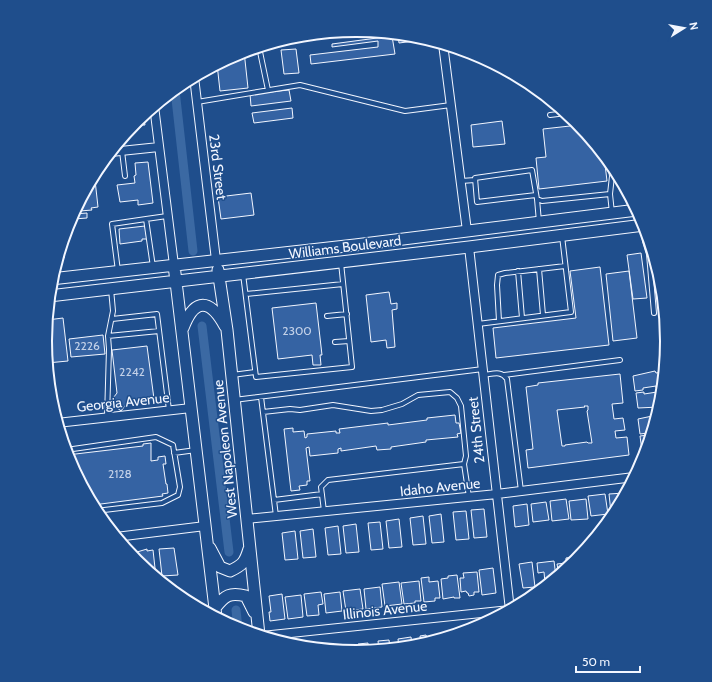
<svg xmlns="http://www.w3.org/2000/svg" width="712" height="682" viewBox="0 0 712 682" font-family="Cabin,sans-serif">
<rect width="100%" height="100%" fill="#1f4e8c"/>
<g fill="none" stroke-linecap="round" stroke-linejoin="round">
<path stroke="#3b69a3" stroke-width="9" d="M175,90L193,251
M202,326L229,552
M236,610L238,629"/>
</g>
<path fill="#3563a3" stroke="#f2f6ff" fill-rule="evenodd" d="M398,34L417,36L421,37L422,40L399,43Z
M392,36L395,54L311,64L310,55L378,47V41L332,47V44Z
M296,49L299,73L284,74L281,50Z
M244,51L248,88L220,91L217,64L237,54Z
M289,90L291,101L251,106L250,94Z
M292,108L293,118L254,123L252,113Z
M143,115L145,125H141V127L134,128V126L132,127Z
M502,121L505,144L473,147L471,125Z
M579,125L604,156L607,181L539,189L536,158L546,157L543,129Z
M148,162L153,203L138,205V200L120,202L117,185L135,183L134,176L136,175L135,163Z
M95,180L98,207L91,208L92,210L80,211L79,203L91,181Z
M251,193L254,215L221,219L218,197Z
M87,213V218L74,219V214Z
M145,226L147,239H142V241L120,244L119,229Z
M641,253L647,298L633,299L627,255Z
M600,267L609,345L496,358L493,328L576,318L570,271Z
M629,271L637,338L613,341L606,274Z
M389,292L391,304L397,303V309L392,310L395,347L387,348L386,340L371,342L366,295Z
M316,303L322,355H320L321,365H313L312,355L278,359L272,308Z
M63,318L68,361L47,363L45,341L47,320Z
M103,335L105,354L71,357L69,339Z
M147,346L154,399L128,402L121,411L110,402L117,393L112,350Z
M655,371L656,373L662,372V387L656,388V386L643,388V390L635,391L633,376Z
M620,374L623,403L612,404L614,419L623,418L625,430L615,431L616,438L627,437L629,455L528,468L526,450L533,449L526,387L538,385V383ZM584,406H588V410L587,411L592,443H588L587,442L565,445V446H562L557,410L585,407Z
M662,390L659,407L638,408L636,393L644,392V394L657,392V391Z
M455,415L456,423H459L461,433L457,434L458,437L426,440V442L391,447V449L377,450L376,446L341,451V448L338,449V453L310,456L309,447L306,448L310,481H307V485L299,486L300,490L291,491L284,429L293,428V432L304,431L305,438L307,437V434L336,431V433H340L339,429L388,423V425L427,420V418Z
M657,415L652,431H648V433L640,434L638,419Z
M648,435V437H650L646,451H642L640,436Z
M151,443V461L158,460V457L165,456L166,464H163L166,484H167L168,493L162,494L163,496L93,505L67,455L143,446V444Z
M624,493V495L615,513H611L609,494Z
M605,494L608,514L591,516L588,496Z
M566,499L569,519L552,521L550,501Z
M586,499L588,519L571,520L569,501Z
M546,502L549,520L533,522L531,504Z
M527,504L529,525L515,527L513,506Z
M484,509L487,537L474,538L471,510Z
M466,511L469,539L456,540L453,512Z
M441,514L444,542L432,543L429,516Z
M423,516L426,544L413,545L410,518Z
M399,519L402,547L389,548L386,521Z
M380,522L383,549L371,550L368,523Z
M356,524L359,552L346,553L343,526Z
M338,526L341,554L328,555L325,528Z
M313,529L316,557L303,558L300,531Z
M295,531L298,559L285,560L282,533Z
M174,548L178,575L162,576L159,549Z
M147,549V551L153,550L156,577L138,563L137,552Z
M573,557L574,563L559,575L557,564L566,563V558Z
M554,561L556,577L549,583H545L544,572L538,573L537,563Z
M532,562L535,587L523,588L519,564Z
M493,568L496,593L482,595L479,570Z
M477,572L479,592H474V595L469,596L468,593H467L466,591L461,592L460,578H464L463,573Z
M457,575L460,598H454V597L443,599L441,579L448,578V576Z
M429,577V582L438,581L440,598H435V601L424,602L421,578Z
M419,581L421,601H415V603L404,604L401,583Z
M399,582L402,604L385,606L382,584Z
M380,587L382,607L366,609L364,589Z
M360,589L363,609L346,611L343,591Z
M321,592L323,604L318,605L319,615L307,616L304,594Z
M340,592L342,611L326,613L324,594Z
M282,594L285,619L270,621L269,612H271L269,596Z
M301,595L303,617L288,619L285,597Z
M426,635L427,638L437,636V640L421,645L420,636Z
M411,637L412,645H416V646L399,648L398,639Z
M389,640L390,648H396L379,650L378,641Z
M368,643V650H376L359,652L358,644Z
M346,645L348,651L337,650V646Z"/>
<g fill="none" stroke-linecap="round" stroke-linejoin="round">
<g stroke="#f2f6ff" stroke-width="6">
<path id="lane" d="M259,47L268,90
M197,102L300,85L405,111L451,105
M550,115L566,113
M122,151L125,176
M610,163L612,176L610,194
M461,181L475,180
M536,195L477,202L475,178L532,170L537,199L542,201L610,194L612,213
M537,199L539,222
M146,219L167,216
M643,226L645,241L649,254L654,313
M58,256H62L61,247
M539,269L543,315
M118,271L112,224L146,219L153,267
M518,271L522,318
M243,274L256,377L352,367L341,263
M111,289L113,311L108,336L159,331
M246,294L343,284
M327,316L347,314
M112,319L157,314L169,410
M499,321L497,285L498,275L505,273L565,266
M478,324L571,312L562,236
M335,342L349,341
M232,375L255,372
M483,375C493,374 501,370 507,379L521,491
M504,375L620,360
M261,397L274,500
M234,400L483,369
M263,412L290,409L300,410L333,405L371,411L382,410L402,404L418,395L450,392L457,398L461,406L466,456L464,464
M107,417L109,349L108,336
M66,450L156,437L173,445L180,487L178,495L162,503L96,511
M174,453L196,450
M324,511L321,487L328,480L464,464L469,497
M276,516L274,500L322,494"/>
</g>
<g stroke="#f2f6ff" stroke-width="10">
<path id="street" d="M443,44L467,231
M194,77L216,260
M154,106L174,265
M111,152L159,147
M469,247L510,610
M57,423L191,408
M247,519L497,494L634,477
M116,537L205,526
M262,636L510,610"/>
</g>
<g stroke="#f2f6ff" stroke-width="13">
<path id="secondary" d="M174,265L216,617
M218,270L227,330L259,635
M51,279L355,245L637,210
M49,296L469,247L644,225
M183,328C195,297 210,299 225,326
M210,548L220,567L230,571C243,565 245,562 249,549
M215,608C225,595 230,592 246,596L254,612"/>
</g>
<use href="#lane" stroke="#1f4e8c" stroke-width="4"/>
<use href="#street" stroke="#1f4e8c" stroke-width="8"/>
<use href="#secondary" stroke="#1f4e8c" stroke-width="11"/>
</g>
<g text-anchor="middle" stroke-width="3" stroke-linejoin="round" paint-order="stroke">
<g font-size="12" fill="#c3d1e8">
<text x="297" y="335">2300</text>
<text x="87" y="350">2226</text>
<text x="132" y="376">2242</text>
<text x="120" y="478">2128</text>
</g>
<g font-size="14" fill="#f2f6ff" stroke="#1f4e8c">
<text transform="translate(218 167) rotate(83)" y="5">23rd Street</text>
<text transform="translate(345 247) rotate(-7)" y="5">Williams Boulevard</text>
<text transform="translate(123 402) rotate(-6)" y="5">Georgia Avenue</text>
<text transform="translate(476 430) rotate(-96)" y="5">24th Street</text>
<text transform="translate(225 449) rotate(-96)" y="5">West Napoleon Avenue</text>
<text transform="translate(440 487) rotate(-6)" y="5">Idaho Avenue</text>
<text transform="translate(385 610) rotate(-6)" y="5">Illinois Avenue</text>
</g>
</g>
<path d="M0 0H712V682H0ZM52 341a304 304 0 1 1 608 0a304 304 0 1 1-608 0Z" fill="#1f4e8c" fill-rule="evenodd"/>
<path fill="none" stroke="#f2f6ff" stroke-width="2" d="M52 341a304 304 0 1 1 608 0a304 304 0 1 1-608 0Z"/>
<g transform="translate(684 28) rotate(79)" stroke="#1f4e8c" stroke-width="3" paint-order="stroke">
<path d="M0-3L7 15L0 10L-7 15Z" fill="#f2f6ff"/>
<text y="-6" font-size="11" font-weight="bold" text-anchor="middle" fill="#f2f6ff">N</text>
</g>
<path d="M576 666v6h64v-6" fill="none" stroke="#f2f6ff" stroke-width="2"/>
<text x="582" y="666" font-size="12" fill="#f2f6ff" stroke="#1f4e8c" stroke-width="3" paint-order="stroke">50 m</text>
</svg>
